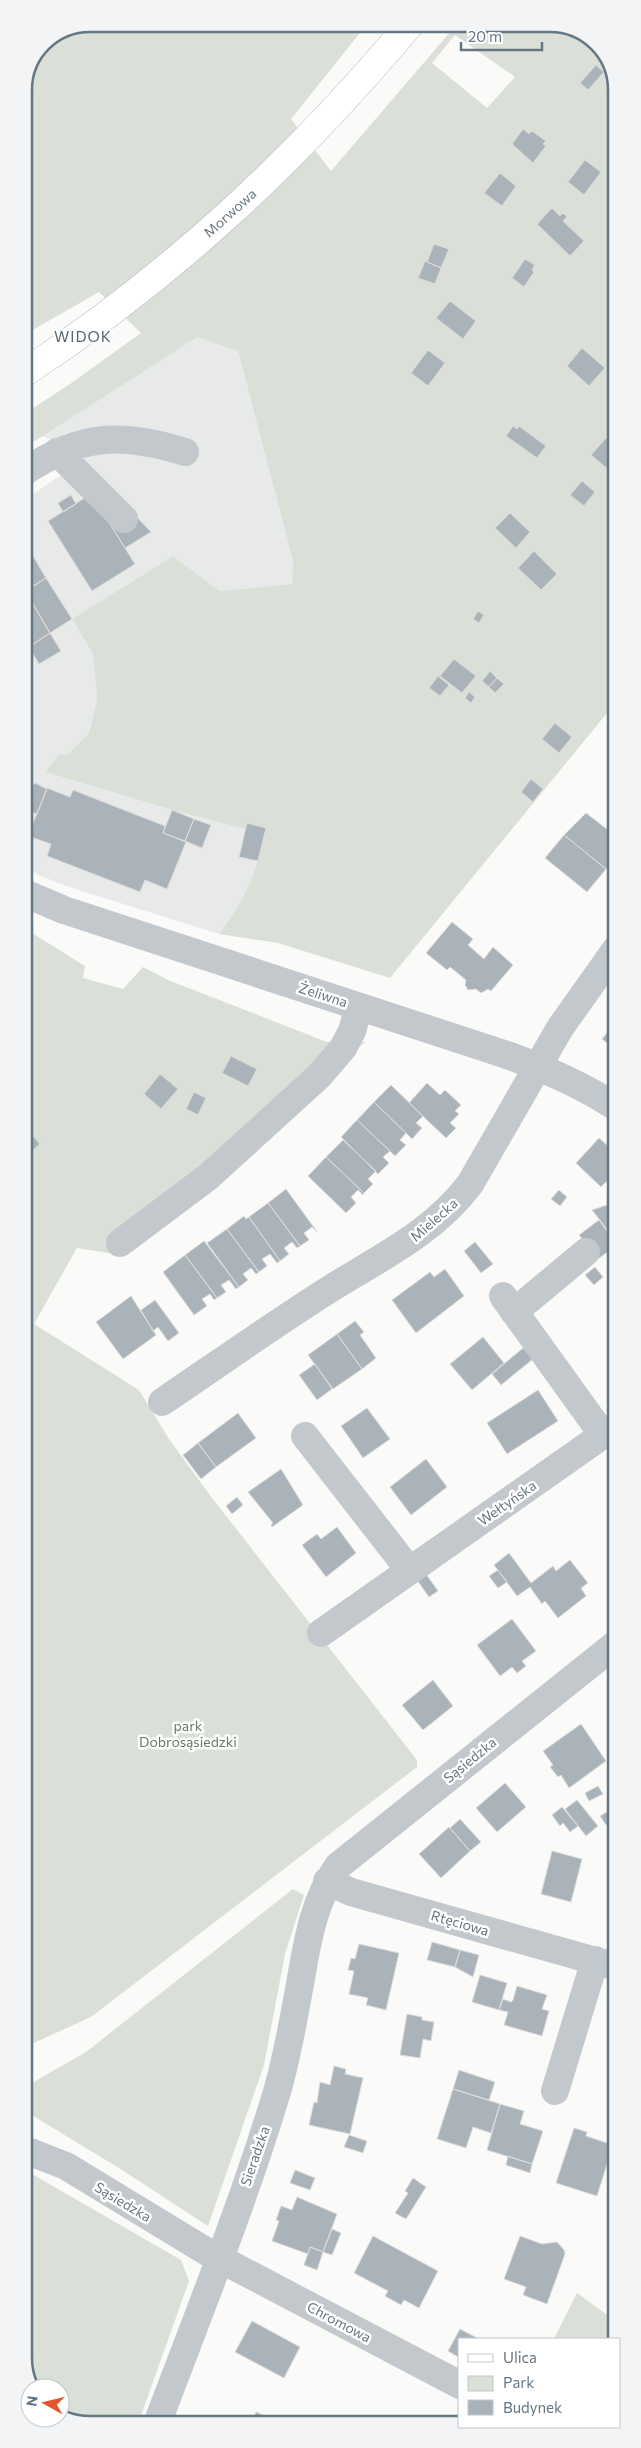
<svg xmlns="http://www.w3.org/2000/svg" width="641" height="2448" viewBox="0 0 641 2448" font-family="Commissioner,sans-serif">
<rect width="100%" height="100%" fill="#fafaf8"/>
<path fill="#e8e9e9" d="M197,336L238,351L293,561L292,584L220,591L173,556L72,619L93,654L97,699L89,733L67,755L60,754L45,772L172,810L245,829L247,823L266,828L256,873L238,909L219,934L69,887L38,875L24,864V500L81,462L69,446L41,436Z"/>
<path fill="#dadfd7" fill-rule="evenodd" d="M90,24H367L291,119L331,171L457,24H559L595,40L616,77V702L390,978L278,943L219,934C246,899 258,871 266,828L247,823L245,829L172,810L45,772L60,754L67,755L89,733L97,699L93,654L72,619L173,556L220,591L292,584L293,561L238,351L197,337L24,448V414L70,384L141,333L99,292L24,335V90L43,43ZM455,35L515,77L487,108L432,63Z
M24,928L85,966L83,978L123,989L143,967L168,980L327,1042L341,1039L365,1042L121,1255L77,1248L34,1324L139,1390L169,1439L212,1498L417,1760V1767L91,2017L25,2047Z
M293,1889L304,1895L285,1954L264,2065L208,2226L119,2168L25,2111V2087L86,2052Z
M25,2170L181,2260L189,2281L138,2424H85L60,2413V2388H35L25,2371Z
M577,2293L617,2322V2339H554Z"/>
<path fill="#aab3b9" stroke="#dcdcda" d="M582,35L593,40L588,44L580,36Z
M596,65L604,72L588,90L580,83Z
M523,129L529,134L532,131L546,141L543,144L546,146L533,163L512,144Z
M585,160L601,172L584,195L568,182Z
M500,173L516,186L502,206L484,193Z
M552,208L560,216L563,213L567,217L563,221L584,241L570,256L537,224Z
M434,244L449,249L441,268L427,262Z
M525,259L535,265L532,270L534,272L524,287L512,278Z
M425,261L441,268L435,284L418,278Z
M450,301L476,321L463,339L436,318Z
M582,348L605,368L589,386L567,366Z
M428,350L445,363L428,386L411,373Z
M616,376V387L610,382Z
M513,426L517,429L519,426L546,446L537,458L506,436Z
M606,438L616,447V463L610,471L591,455Z
M582,481L595,492L584,506L570,495Z
M91,494L135,564L92,591L48,521Z
M71,495L76,504L63,512L58,503Z
M133,513L151,532L125,548L112,527Z
M510,513L530,532L516,548L495,528Z
M29,549L46,578L34,586L24,570V552Z
M534,551L557,574L541,590L518,568Z
M46,578L72,619L50,633L25,591Z
M31,600L50,633L24,650V604Z
M478,611L484,615L479,623L473,619Z
M50,633L61,651L39,664L29,647Z
M454,659L476,676L462,693L440,676Z
M490,671L497,678L489,687L482,681Z
M438,676L449,685L440,696L429,688Z
M497,678L504,684L495,693L489,687Z
M469,692L475,697L471,703L465,698Z
M555,723L572,737L559,753L542,739Z
M531,779L543,789L533,802L521,792Z
M35,783L47,789L37,814L24,809V796Z
M47,788L70,797L73,790L165,826L163,833L186,842L167,889L145,880L140,892L47,856L51,844L28,836Z
M172,810L194,819L185,841L163,833Z
M586,813L608,830L613,824L616,827V856L606,869L564,835Z
M194,819L211,825L202,848L185,841Z
M247,823L266,828L258,861L239,857Z
M564,835L606,869L587,892L545,858Z
M452,922L473,939L468,945L484,959L493,947L513,965L491,991L488,989L481,993L476,989L468,990L465,985L466,980L450,967L447,970L426,953Z
M617,1020V1051L602,1039Z
M231,1056L257,1069L248,1086L222,1073Z
M160,1074L178,1089L161,1109L144,1094Z
M427,1083L440,1095L445,1090L461,1105L455,1111L459,1114L450,1123L456,1128L446,1138L409,1103Z
M391,1085L423,1116L416,1123L422,1128L412,1139L374,1102Z
M194,1092L206,1098L198,1115L186,1109Z
M374,1102L406,1133L400,1140L406,1145L395,1156L357,1120Z
M357,1120L390,1151L383,1157L389,1163L378,1174L341,1137Z
M32,1135L40,1144L32,1151L24,1142Z
M599,1138L617,1154V1171L601,1187L576,1163Z
M343,1140L376,1171L368,1179L373,1184L364,1193L326,1157Z
M326,1157L364,1193L363,1195L358,1190L351,1197L356,1203L346,1213L308,1176Z
M286,1189L318,1233L312,1227L304,1233L309,1240L300,1246L268,1203Z
M559,1190L567,1197L560,1206L551,1199Z
M616,1202L617,1203V1242L592,1210Z
M268,1203L300,1246L297,1248L292,1242L284,1248L289,1254L280,1261L249,1217Z
M244,1216L246,1219L249,1217L280,1261L277,1263L270,1254L262,1259L267,1266L259,1272L227,1229Z
M599,1220L617,1245L598,1259L579,1235Z
M227,1229L259,1272L256,1274L251,1268L243,1274L248,1280L239,1287L207,1243Z
M204,1241L239,1287L236,1289L229,1280L221,1285L226,1292L217,1298L185,1255Z
M475,1242L493,1264L481,1273L464,1251Z
M185,1255L217,1298L214,1300L210,1294L202,1299L207,1306L194,1315L163,1272Z
M595,1267L603,1277L594,1285L585,1275Z
M445,1269L464,1296L416,1333L392,1300L430,1272L434,1277Z
M131,1296L156,1335L123,1359L96,1322Z
M155,1300L179,1333L168,1341L158,1327L153,1331L141,1310Z
M355,1321L364,1332L360,1335L376,1358L362,1369L337,1334Z
M617,1331V1341L612,1335Z
M337,1334L362,1369L333,1389L308,1355Z
M483,1337L504,1363L472,1390L450,1364Z
M523,1348L533,1359L501,1385L492,1374Z
M315,1364L332,1389L317,1400L299,1375Z
M538,1390L558,1421L507,1454L487,1423Z
M367,1408L390,1439L363,1458L341,1426Z
M238,1413L256,1438L216,1467L198,1443Z
M198,1443L216,1467L201,1479L183,1455Z
M426,1459L447,1487L411,1515L390,1487Z
M281,1469L303,1505L272,1527L271,1525L273,1523L248,1492Z
M237,1497L243,1505L232,1514L226,1506Z
M337,1527L356,1553L326,1577L302,1545L317,1534L321,1539Z
M617,1544V1556L611,1548Z
M509,1553L531,1583L553,1566L556,1571L570,1560L588,1583L581,1588L586,1596L558,1618L545,1601L542,1604L530,1587L517,1596L494,1565Z
M617,1558V1569L612,1562Z
M498,1570L507,1582L498,1588L489,1576Z
M426,1574L438,1591L429,1597L417,1580Z
M512,1619L536,1651L522,1661L526,1666L517,1673L512,1667L500,1676L477,1645Z
M433,1680L453,1706L423,1730L402,1705Z
M581,1724L606,1761L569,1788L561,1775L558,1777L550,1767L553,1765L543,1751Z
M505,1783L526,1807L497,1832L476,1808Z
M598,1786L603,1794L589,1801L585,1793Z
M577,1800L598,1826L586,1836L565,1809Z
M562,1807L578,1826L570,1832L563,1823L560,1826L552,1815Z
M614,1808L617,1818L606,1825L600,1816Z
M460,1819L481,1842L470,1851L450,1828Z
M449,1827L470,1851L441,1878L419,1854Z
M552,1851L582,1859L571,1902L541,1894Z
M617,1894V1922L611,1920Z
M432,1942L460,1950L455,1967L427,1960Z
M359,1944L399,1953L386,2010L366,2005L368,1998L349,1994L354,1971L348,1970L351,1958L355,1959Z
M460,1950L479,1955L473,1977L455,1967Z
M480,1975L507,1983L499,2010L472,2002Z
M517,1986L547,1995L542,2009L549,2011L542,2036L504,2025L508,2012L499,2010L503,1999L511,2002L513,2000Z
M407,2014L422,2017V2020L434,2022L431,2041L423,2039L420,2058L400,2055Z
M334,2066L346,2069L345,2074L363,2078L350,2134L309,2125L314,2102L317,2103L320,2082L330,2085Z
M459,2070L495,2082L489,2100L453,2089Z
M453,2089L500,2104L491,2133L473,2127L466,2148L437,2139Z
M500,2104L524,2111L520,2124L543,2131L532,2164L487,2150Z
M574,2128L587,2132L586,2136L613,2145L597,2196L556,2183Z
M349,2135L367,2141L363,2153L344,2147Z
M508,2156L532,2164L530,2173L506,2165Z
M295,2170L315,2178L310,2190L290,2183Z
M413,2178L426,2187L406,2219L395,2213L408,2193L405,2191Z
M297,2197L337,2214L323,2252L310,2247L308,2254L272,2241L279,2221L276,2220L281,2206L292,2210Z
M332,2229L341,2233L332,2255L323,2252Z
M373,2236L438,2271L419,2308L404,2300L401,2305L385,2296L388,2291L354,2273Z
M520,2236L542,2244L557,2242L564,2250L565,2254L547,2304L523,2295L526,2287L504,2279Z
M310,2247L323,2252L317,2270L304,2265Z
M252,2321L300,2347L284,2378L235,2352Z
M460,2329L479,2339H460V2358L448,2351Z
M256,2412L274,2420L272,2424H251Z
M244,2415L253,2420L251,2424H240Z"/>
<g fill="none" stroke-linecap="round" stroke-linejoin="round">
<g stroke="#b5babe" stroke-width="29">
<path id="major" d="M24,373C173,275 296,160 410,24"/>
</g>
<path stroke="#c3c8cc" stroke-width="28" d="M57,452L124,519
M24,472C80,434 121,432 185,452
M24,893L64,910L507,1055C545,1069 583,1085 617,1108
M120,1243L208,1177L319,1076L343,1048L352,1031L359,1007
M503,1296L603,1435
M514,1312L586,1252
M162,1402C218,1364 273,1325 330,1289C381,1257 433,1233 470,1184L560,1028L616,949
M305,1436L410,1571
M321,1633L617,1425
M327,1881L351,1892L617,1967
M555,2091L595,1960
M25,2150L66,2166L209,2253L460,2385
M157,2424C198,2315 242,2207 276,2095C287,2059 293,2022 300,1984C307,1943 313,1902 338,1866L617,1643"/>
<use href="#major" stroke="#fff" stroke-width="28"/>
</g>
<g text-anchor="middle" stroke-width="5" stroke-linejoin="round" paint-order="stroke">
<g font-size="14" fill="#657683" stroke="#fff">
<text transform="translate(230 213) rotate(-42)" y="5">Morwowa</text>
<text transform="translate(323 995) rotate(18)" y="5">Żeliwna</text>
<text transform="translate(434 1220) rotate(-41)" y="5">Mielecka</text>
<text transform="translate(507 1503) rotate(-35)" y="5">Wełtyńska</text>
<text transform="translate(470 1760) rotate(-39)" y="5">Sąsiedzka</text>
<text transform="translate(460 1923) rotate(16)" y="5">Rtęciowa</text>
<text transform="translate(255 2156) rotate(-71)" y="5">Sieradzka</text>
<text transform="translate(123 2202) rotate(31)" y="5">Sąsiedzka</text>
<text transform="translate(339 2322) rotate(28)" y="5">Chromowa</text>
</g>
<g font-size="14" fill="#687a64" stroke="#fff">
<text x="188" y="1731">park<tspan x="188" dy="16">Dobrosąsiedzki</tspan></text>
</g>
<g font-size="15" letter-spacing="1" fill="#57646e" stroke="#fff">
<text x="83" y="342">WIDOK</text>
</g>
</g>
<path d="M0 0H641V2448H0ZM90 32H550A58 58 0 0 1 608 90V2358A58 58 0 0 1 550 2416H90A58 58 0 0 1 32 2358V90A58 58 0 0 1 90 32Z" fill="#f3f4f5" fill-rule="evenodd"/>
<path fill="none" stroke="#657683" stroke-width="2.5" d="M90 32H550A58 58 0 0 1 608 90V2358A58 58 0 0 1 550 2416H90A58 58 0 0 1 32 2358V90A58 58 0 0 1 90 32Z"/>
<rect x="458" y="2338" width="162" height="90" fill="#ffffff" stroke="#c1c8cd"/>
<rect x="468" y="2354" width="25" height="8" fill="#ffffff" stroke="#c1c8cd"/>
<text x="503" y="2363" font-size="15" fill="#657683">Ulica</text>
<rect x="468" y="2376" width="25" height="15" fill="#dadfd7" stroke="#c1c8cd"/>
<text x="503" y="2388" font-size="15" fill="#657683">Park</text>
<rect x="468" y="2400" width="25" height="15" fill="#aab3b9" stroke="#c1c8cd"/>
<text x="503" y="2413" font-size="15" fill="#657683">Budynek</text>
<g transform="translate(45 2403) rotate(278)"><circle r="24" fill="#ffffff" stroke="#c1c8cd"/>
<path d="M0-4L9 19L0 12L-9 19Z" fill="#e4572e"/>
<text y="-8" font-size="14" font-weight="bold" text-anchor="middle" fill="#657683">N</text>
</g>
<path d="M461 42v8h81v-8" fill="none" stroke="#657683" stroke-width="2.5"/>
<text x="468" y="42" font-size="15" fill="#657683" stroke="#ffffff" stroke-width="4" paint-order="stroke">20 m</text>
</svg>
